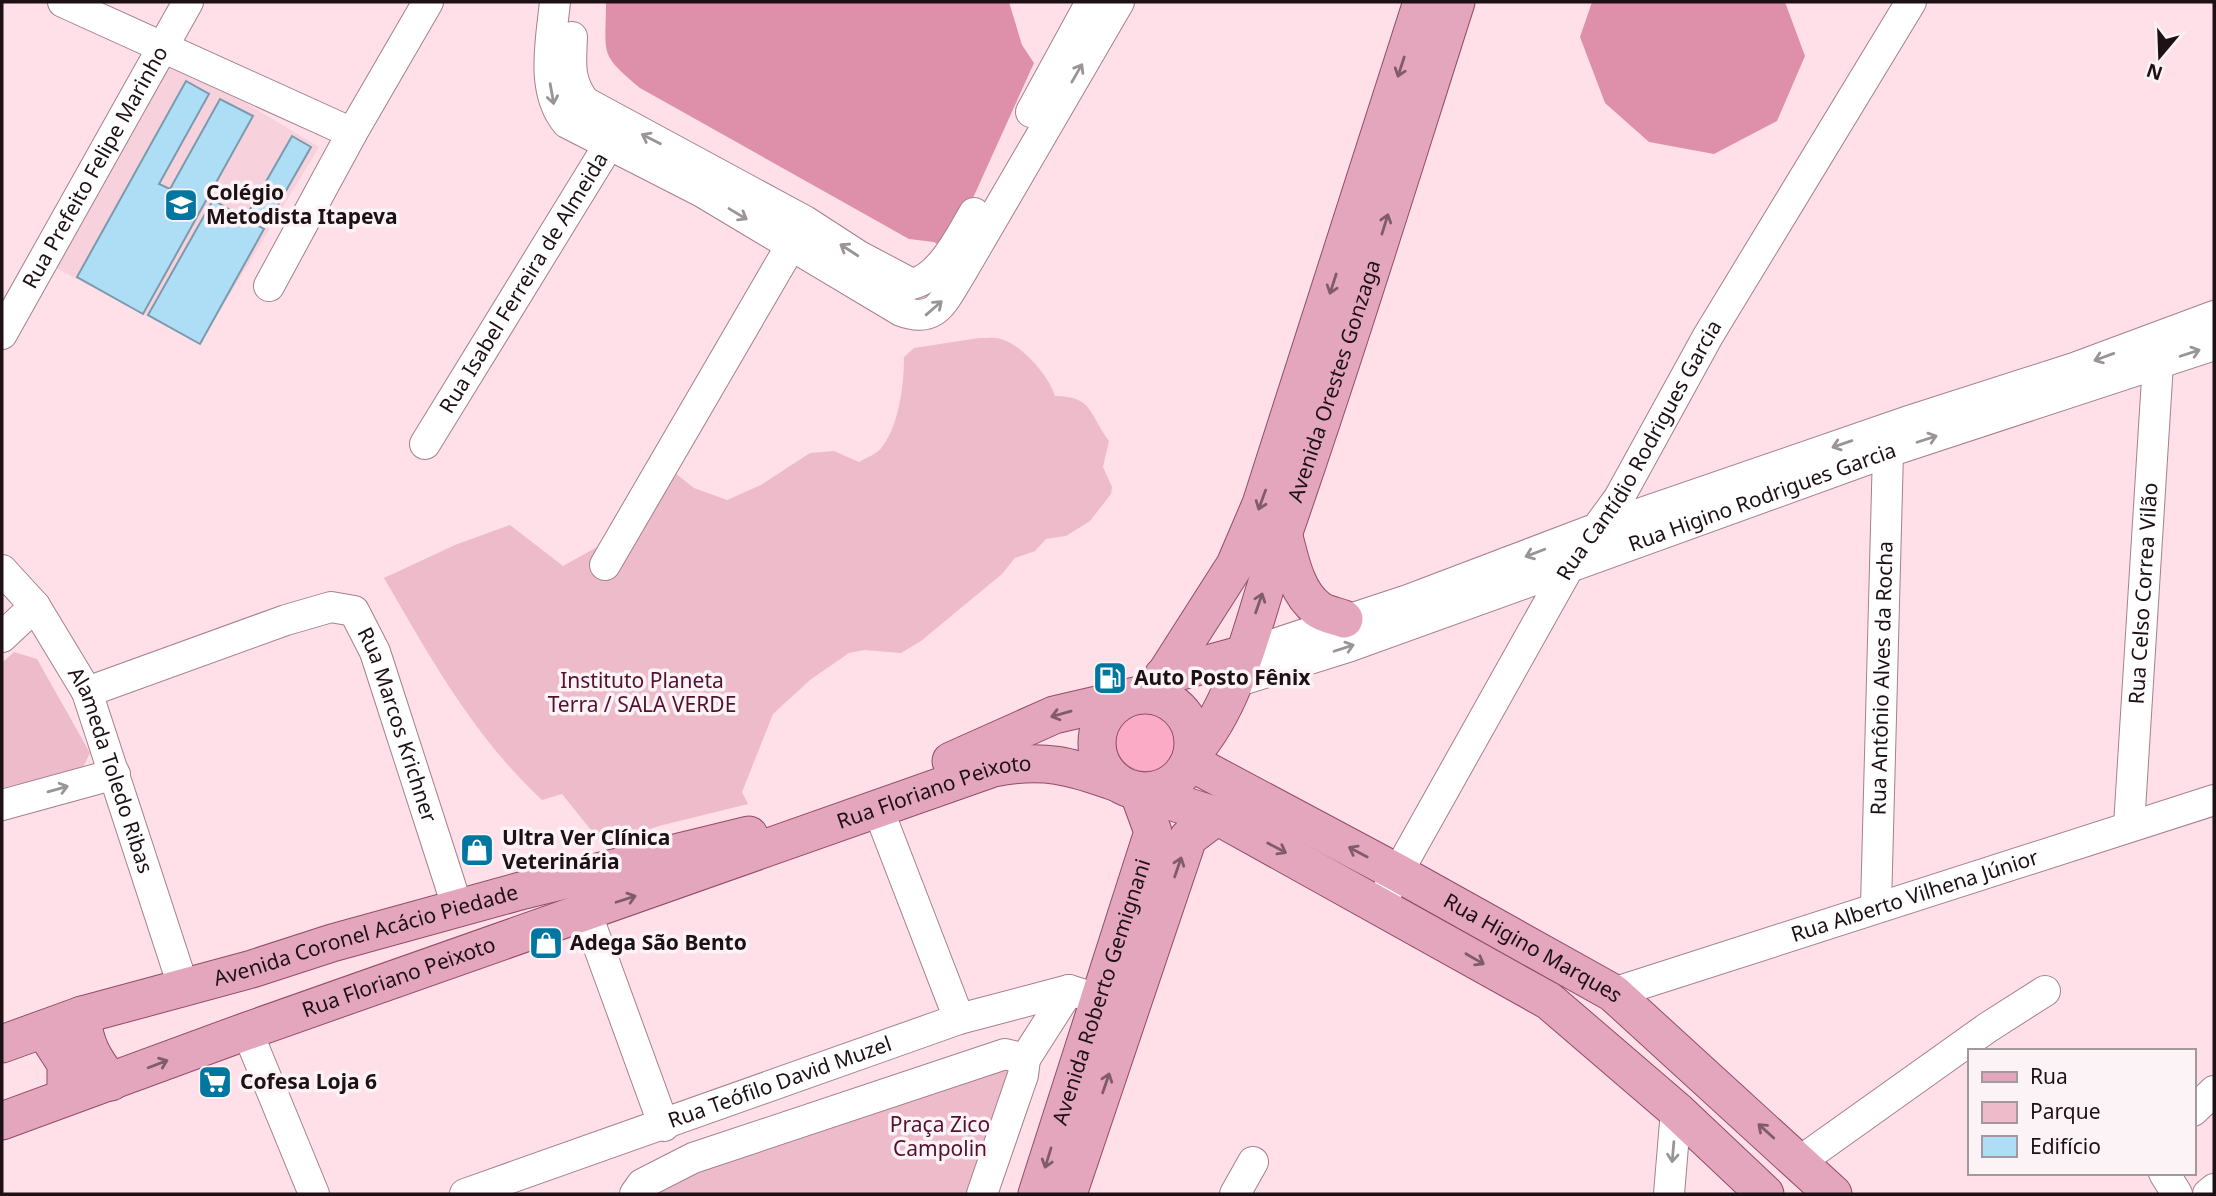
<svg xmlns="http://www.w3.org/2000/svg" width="2216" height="1196" viewBox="0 0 2216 1196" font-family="'Noto Sans',sans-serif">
<rect width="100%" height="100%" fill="#ffdfe8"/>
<path fill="#f7d1dc" d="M164,54L319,147L200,344L47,263Z"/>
<path fill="#eebbcb" d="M979,338C986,338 995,337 1001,339C1022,345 1049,376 1055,396C1094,397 1088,413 1109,441L1103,467L1112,487L1111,494L1090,521L1066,536L1046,539L1035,551L1015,558L1002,574L921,641L901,653L864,650L849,653L810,680L773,714L742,792L748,804L659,826L603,845L562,794L542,800C474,737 430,657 384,578L455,545L510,525L563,566L606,542L675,473L694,488L727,500L761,485L810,453L834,451L859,462C866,458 877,454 882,447C899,425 904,385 904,357L914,348Z
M14,652L37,659L90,753L82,769L2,788V663Z
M1016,1056L981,1194H637Z"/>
<path fill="#de90ab" d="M606,2H1009L1022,45L1034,63L949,251L934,242L909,239L640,88C598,53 606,55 606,2Z
M1592,2H1785L1805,56L1777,121L1714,154L1649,142L1605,103L1580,37Z"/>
<path fill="#fcabc6" stroke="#b97d91" stroke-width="2" d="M1115 741a31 31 0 1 1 62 0a31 31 0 1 1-62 0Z"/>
<path fill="#aeddf6" stroke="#799bad" stroke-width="2" d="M186,81L209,94L159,184L170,189L220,99L253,116L143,314L77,277Z
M292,136L311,147L267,224L248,213Z
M213,200L264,229L200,344L148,315Z"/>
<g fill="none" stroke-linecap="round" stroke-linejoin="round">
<g stroke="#a4818c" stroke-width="32">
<g id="minor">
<path d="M63,2L352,133"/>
<path d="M555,2C551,41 540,91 567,123L702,192L901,311C936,324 943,302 960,275L1119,2"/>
<path d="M572,37C571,63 568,81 585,102L805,221L859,256L912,284C940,278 960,237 974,213"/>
<path d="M1031,112L1091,2"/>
<path d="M269,286L352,133L428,2"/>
<path id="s1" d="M2,334L188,2"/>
<path id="s2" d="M425,444L608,146L612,129"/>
<path d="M605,565L800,230"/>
<path id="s3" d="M2,570L35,606L87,692L184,989"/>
<path d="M2,637L35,606"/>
<path d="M1244,654L1408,600L1595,529L1909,421L2074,368L2214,316"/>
<path id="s4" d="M1232,683L1348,647L1888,452L2214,345"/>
<path id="s5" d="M87,692L286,620L331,607L354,611L375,652L458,909"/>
<path d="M2,805L115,774"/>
<path d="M878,809L959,1019"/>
<path id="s6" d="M2129,826L2158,363"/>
<path id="s7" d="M1380,904L1570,565L1619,498L1708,336L1911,2"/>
<path id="s8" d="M1876,906L1888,452"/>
<path d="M586,912L664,1126"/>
<path id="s9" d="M1613,993L2214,800"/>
<path d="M247,1031L314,1194"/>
<path d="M1025,1059L1069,990"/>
<path d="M2193,1111L2214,1091"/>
<path d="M1799,1162L1987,1028L2045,991"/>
<path d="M2164,1173L2177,1194"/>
<path id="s10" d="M465,1194L959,1019L1069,990L1098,999"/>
<path d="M635,1194L642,1184L693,1158L1005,1054L1025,1059L1023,1075L982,1194"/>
<path d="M1235,1194L1253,1162"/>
<path d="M1669,1194L1676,1110"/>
<path d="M2208,1194L2214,1189"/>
</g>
</g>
<g stroke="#924c66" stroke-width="39">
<g id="major">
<path d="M1283,533C1290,558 1295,592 1318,609C1324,614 1336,616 1344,619"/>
<path d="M1163,676L1244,654"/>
<path d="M1152,695L1235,565L1261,504L1422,2"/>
<circle cx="1145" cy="743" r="48"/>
<path id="s11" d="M1192,754C1239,701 1253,620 1276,555C1340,372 1397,187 1456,2"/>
<path d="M951,761L1054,715L1127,698"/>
<path id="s12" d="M1190,762L1398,873L1613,993L1833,1194"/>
<path d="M1138,791L1217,816L1549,1001L1676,1110L1765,1194"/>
<path d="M82,1015C84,1044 93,1059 111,1082"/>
<path d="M44,1030L66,1064V1097"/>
<path id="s13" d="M2,1044L82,1015L252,969L332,943L524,890L749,835"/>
<path id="s14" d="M2,1121L247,1031L993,768C1044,758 1071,766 1118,783"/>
<path id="s15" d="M1037,1194L1153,832L1138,791"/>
<path d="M1068,1194L1188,838L1217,816"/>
</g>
</g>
<use href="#minor" stroke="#fff" stroke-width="30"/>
<use href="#major" stroke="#e3a6bd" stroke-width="37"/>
</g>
<defs><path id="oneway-shaft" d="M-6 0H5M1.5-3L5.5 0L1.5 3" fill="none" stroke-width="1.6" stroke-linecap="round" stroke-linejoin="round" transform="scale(1.75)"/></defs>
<g stroke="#805c69">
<use href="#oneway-shaft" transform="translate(1401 67) rotate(108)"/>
<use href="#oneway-shaft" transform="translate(1385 224) rotate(-73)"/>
<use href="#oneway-shaft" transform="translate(1333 284) rotate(108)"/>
<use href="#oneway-shaft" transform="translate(1262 500) rotate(110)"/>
<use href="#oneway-shaft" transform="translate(1259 603) rotate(-71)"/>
<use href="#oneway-shaft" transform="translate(1061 714) rotate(164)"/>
<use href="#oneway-shaft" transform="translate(1277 848) rotate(28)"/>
<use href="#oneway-shaft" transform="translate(1358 852) rotate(-152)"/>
<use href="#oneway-shaft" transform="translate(1178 867) rotate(-71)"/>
<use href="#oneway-shaft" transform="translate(626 899) rotate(-18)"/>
<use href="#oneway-shaft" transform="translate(1475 959) rotate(30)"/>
<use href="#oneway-shaft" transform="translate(158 1064) rotate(-21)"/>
<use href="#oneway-shaft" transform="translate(1106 1083) rotate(-71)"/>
<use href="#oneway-shaft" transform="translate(1766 1131) rotate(-138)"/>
<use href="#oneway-shaft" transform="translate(1048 1158) rotate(107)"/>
</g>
<g stroke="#9a9496">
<use href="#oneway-shaft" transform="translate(1077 73) rotate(-60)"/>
<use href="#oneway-shaft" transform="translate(552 94) rotate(80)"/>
<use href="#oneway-shaft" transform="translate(651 139) rotate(-153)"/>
<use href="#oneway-shaft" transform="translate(738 214) rotate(31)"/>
<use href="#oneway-shaft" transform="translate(849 250) rotate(-147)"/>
<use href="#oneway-shaft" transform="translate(934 308) rotate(-41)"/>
<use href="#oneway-shaft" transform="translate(2190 353) rotate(-18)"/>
<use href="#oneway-shaft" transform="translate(2104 357) rotate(160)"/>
<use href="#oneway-shaft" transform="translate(1927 439) rotate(-18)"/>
<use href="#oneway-shaft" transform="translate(1842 444) rotate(161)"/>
<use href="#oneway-shaft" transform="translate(1535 553) rotate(159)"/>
<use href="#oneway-shaft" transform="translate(1344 648) rotate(-18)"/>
<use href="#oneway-shaft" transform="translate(58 789) rotate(-16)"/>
<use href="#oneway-shaft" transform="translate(1673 1152) rotate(95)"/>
</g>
<defs>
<g id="school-square" transform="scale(1.75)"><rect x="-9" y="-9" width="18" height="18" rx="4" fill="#0077a0" stroke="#fcf3f6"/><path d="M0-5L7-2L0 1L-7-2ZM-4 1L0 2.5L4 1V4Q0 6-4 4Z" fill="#fff"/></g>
<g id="fuel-square" transform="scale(1.75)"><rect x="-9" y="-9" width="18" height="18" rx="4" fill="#0077a0" stroke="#fcf3f6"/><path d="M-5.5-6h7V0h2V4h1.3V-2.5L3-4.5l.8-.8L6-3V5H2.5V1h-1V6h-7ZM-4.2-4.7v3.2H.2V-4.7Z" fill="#fff"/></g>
<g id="shop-square" transform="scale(1.75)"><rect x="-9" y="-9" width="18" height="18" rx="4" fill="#0077a0" stroke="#fcf3f6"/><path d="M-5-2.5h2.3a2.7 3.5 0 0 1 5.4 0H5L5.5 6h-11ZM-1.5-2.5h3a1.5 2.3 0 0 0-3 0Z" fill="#fff"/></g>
<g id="supermarket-square" transform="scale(1.75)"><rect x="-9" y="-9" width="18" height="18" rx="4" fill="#0077a0" stroke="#fcf3f6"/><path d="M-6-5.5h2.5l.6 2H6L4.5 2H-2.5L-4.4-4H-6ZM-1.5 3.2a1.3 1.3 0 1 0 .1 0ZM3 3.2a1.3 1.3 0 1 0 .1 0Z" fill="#fff"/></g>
</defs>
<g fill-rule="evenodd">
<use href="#school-square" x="181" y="205"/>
<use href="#fuel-square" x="1110" y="678"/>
<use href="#shop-square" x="477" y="850"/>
<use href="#shop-square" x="546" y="943"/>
<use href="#supermarket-square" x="215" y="1082"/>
</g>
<g text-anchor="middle" stroke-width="7" stroke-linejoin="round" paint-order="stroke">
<g font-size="21" fill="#1e1115" stroke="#fcf3f6">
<text dy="7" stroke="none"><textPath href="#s1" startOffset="191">Rua Prefeito Felipe Marinho</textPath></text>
<text dy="7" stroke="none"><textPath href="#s2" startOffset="189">Rua Isabel Ferreira de Almeida</textPath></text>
<text dy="7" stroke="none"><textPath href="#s11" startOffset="401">Avenida Orestes Gonzaga</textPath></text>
<text dy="7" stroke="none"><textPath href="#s7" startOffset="523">Rua Cantídio Rodrigues Garcia</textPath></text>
<text dy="7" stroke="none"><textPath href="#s4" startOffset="562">Rua Higino Rodrigues Garcia</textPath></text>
<text dy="7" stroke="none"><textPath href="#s6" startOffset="233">Rua Celso Correa Vilão</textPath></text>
<text dy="7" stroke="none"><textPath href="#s8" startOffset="228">Rua Antônio Alves da Rocha</textPath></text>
<text dy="7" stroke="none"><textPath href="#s5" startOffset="404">Rua Marcos Krichner</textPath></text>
<text dy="7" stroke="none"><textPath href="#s3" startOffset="231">Alameda Toledo Ribas</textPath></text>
<text dy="7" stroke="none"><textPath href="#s14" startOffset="989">Rua Floriano Peixoto</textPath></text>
<text dy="7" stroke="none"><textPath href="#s9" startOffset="317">Rua Alberto Vilhena Júnior</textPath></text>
<text dy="7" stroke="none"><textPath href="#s13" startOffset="380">Avenida Coronel Acácio Piedade</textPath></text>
<text dy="7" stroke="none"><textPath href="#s12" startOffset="390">Rua Higino Marques</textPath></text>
<text dy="7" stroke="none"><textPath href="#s14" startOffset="422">Rua Floriano Peixoto</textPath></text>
<text dy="7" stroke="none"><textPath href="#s15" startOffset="212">Avenida Roberto Gemignani</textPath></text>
<text dy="7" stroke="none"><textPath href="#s10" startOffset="334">Rua Teófilo David Muzel</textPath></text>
</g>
<g font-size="21" font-weight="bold" fill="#1e1115" stroke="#fcf3f6" text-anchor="start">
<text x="206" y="200">Colégio<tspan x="206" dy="24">Metodista Itapeva</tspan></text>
<text x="1134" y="685">Auto Posto Fênix</text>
<text x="502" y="845">Ultra Ver Clínica<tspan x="502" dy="24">Veterinária</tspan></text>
<text x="570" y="950">Adega São Bento</text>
<text x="240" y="1089">Cofesa Loja 6</text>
</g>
<g font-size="21" fill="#55102f" stroke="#fcf3f6">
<text x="642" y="688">Instituto Planeta<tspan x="642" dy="24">Terra / SALA VERDE</tspan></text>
<text x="940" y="1132">Praça Zico<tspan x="940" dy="24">Campolin</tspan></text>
</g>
</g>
<rect width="2216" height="1196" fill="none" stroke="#1e1115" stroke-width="7"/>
<rect x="1968" y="1049" width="228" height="126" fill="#fcf3f6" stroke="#a3999c" stroke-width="2"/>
<rect x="1982" y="1072" width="35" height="10" fill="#e3a6bd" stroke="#a3999c" stroke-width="2"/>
<text x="2030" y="1084" font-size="21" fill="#1e1115">Rua</text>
<rect x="1982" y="1102" width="35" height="21" fill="#eebbcb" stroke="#a3999c" stroke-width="2"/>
<text x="2030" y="1119" font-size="21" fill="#1e1115">Parque</text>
<rect x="1982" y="1136" width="35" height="21" fill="#aeddf6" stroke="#a3999c" stroke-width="2"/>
<text x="2030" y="1154" font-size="21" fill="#1e1115">Edifício</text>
<g transform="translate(2160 56) rotate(199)" stroke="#fcf3f6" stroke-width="5" paint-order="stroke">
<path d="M0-5L12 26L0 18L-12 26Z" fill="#1e1115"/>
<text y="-10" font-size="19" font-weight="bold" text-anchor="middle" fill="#1e1115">N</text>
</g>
</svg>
